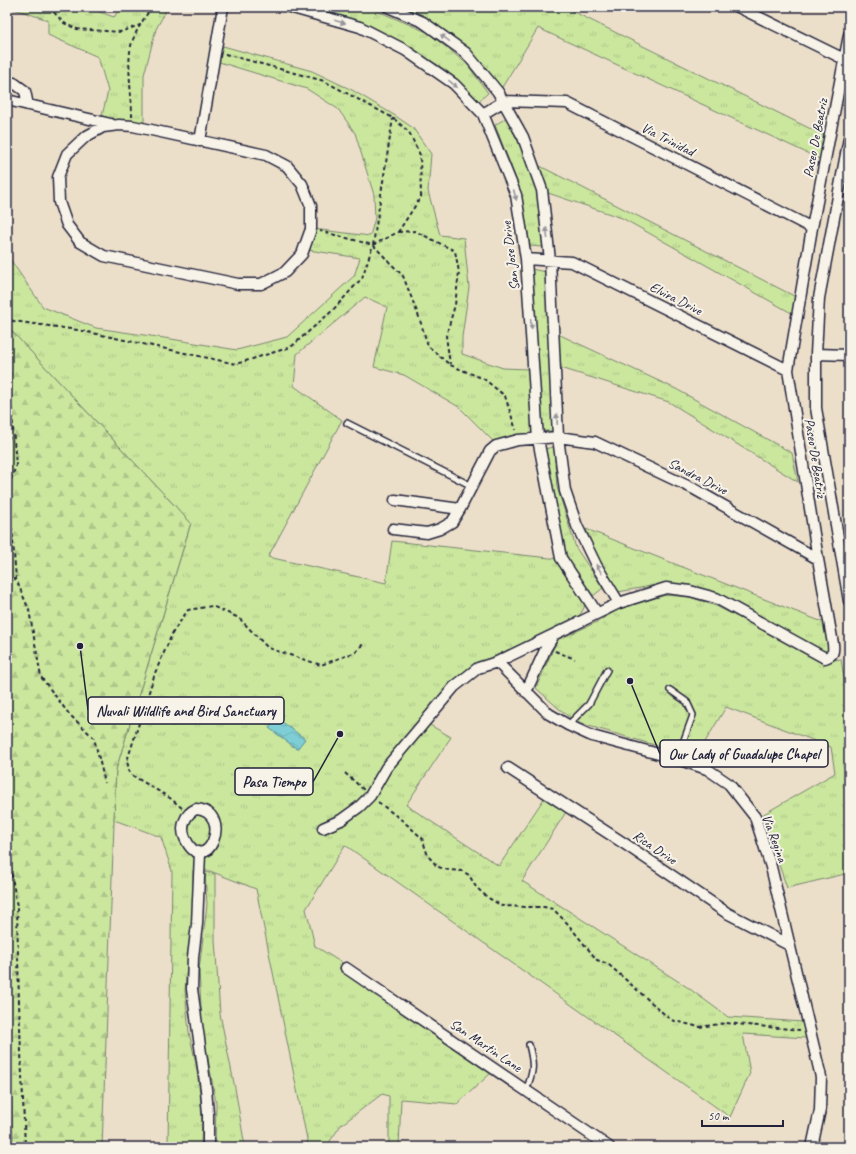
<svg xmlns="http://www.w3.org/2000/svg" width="856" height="1154" viewBox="0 0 856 1154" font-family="Caveat,sans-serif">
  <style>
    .forest { fill: url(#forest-firs); stroke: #76846c }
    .park { fill: url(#park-tufts); stroke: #76846c }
    .water { fill: url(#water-waves); stroke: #598a97 }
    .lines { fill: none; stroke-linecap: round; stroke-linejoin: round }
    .service-casing { stroke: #22223b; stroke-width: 8 }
    .minor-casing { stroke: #22223b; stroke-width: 13 }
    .path { stroke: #22223b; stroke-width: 2; stroke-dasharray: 4 3; stroke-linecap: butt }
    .service { stroke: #f7f3e8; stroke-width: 5 }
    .minor { stroke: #f7f3e8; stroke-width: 10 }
    .oneway { fill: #97959a }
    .labels { text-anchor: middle; stroke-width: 4; stroke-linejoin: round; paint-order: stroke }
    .street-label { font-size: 14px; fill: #22223b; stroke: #f7f3e8 }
    .leader { fill: none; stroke: #22223b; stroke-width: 1.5 }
    .callout-dot { fill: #22223b; stroke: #f7f3e8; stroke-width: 1.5 }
    .callout { fill: #f7f3e8; stroke: #22223b; stroke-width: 1.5 }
    .callout-label { font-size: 15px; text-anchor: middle; font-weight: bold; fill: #22223b }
  </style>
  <defs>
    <pattern id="forest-firs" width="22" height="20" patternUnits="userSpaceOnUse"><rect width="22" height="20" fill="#cbe79e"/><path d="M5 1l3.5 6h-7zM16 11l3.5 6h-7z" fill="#aec689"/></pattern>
    <pattern id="park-tufts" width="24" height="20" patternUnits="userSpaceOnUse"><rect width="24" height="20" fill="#cbe79e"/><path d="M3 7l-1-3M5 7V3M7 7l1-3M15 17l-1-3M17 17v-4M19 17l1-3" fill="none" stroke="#aec689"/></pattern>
    <pattern id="water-waves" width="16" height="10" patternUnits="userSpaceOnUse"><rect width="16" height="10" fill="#7ecfd5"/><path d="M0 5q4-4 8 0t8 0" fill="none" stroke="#6db1b8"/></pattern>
  </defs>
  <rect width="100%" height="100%" fill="#ecdfca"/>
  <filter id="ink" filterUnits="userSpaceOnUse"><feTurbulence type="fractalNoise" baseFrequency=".025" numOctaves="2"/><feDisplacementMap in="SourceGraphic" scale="8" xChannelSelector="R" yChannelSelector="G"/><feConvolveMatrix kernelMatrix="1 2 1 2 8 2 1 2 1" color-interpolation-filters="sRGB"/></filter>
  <g filter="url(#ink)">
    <path class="forest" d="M 7,326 L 191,523 L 116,770 L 102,1147 L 13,1147 L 7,994 Z"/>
    <path class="park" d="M 8,7 L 92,7 L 97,11 L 114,17 L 121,7 L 168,7 L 156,29 L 144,75 L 144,131 L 101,120 L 108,91 L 98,57 L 48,35 L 48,20 Z
      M 300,7 L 368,7 L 427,32 L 467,64 L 488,93 L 479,101 L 447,71 L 405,44 L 359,22 Z
      M 399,7 L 564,7 L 825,136 L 822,160 L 538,28 L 501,89 L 469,49 Z
      M 223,46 L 312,71 L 352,90 L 394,115 L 413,128 L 431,154 L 428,191 L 440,235 L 464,238 L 469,287 L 462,337 L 462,354 L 503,368 L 528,369 L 533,430 L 523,438 L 498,446 L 459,407 L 404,375 L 374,367 L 387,307 L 365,297 L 297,354 L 294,386 L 342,420 L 268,557 L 386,583 L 392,541 L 559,559 L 587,602 L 580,615 L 475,666 L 421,720 L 451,737 L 406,805 L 499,866 L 545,797 L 566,812 L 522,881 L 687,987 L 728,1017 L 803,1022 L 806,1038 L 743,1034 L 750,1073 L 730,1117 L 345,845 L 306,909 L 315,946 L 342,963 L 339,968 L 399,1011 L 491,1073 L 457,1104 L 401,1099 L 399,1147 L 389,1147 L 389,1096 L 382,1094 L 341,1125 L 326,1147 L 280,1147 L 308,1144 L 256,889 L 210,871 L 193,870 L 193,920 L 188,951 L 185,991 L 189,1032 L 196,1064 L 200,1093 L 202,1119 L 201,1147 L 168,1147 L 172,871 L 161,837 L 114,820 L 116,770 L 191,523 L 7,326 L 7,255 L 43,307 L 96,328 L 171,339 L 237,350 L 287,337 L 354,276 L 360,258 L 308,250 L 313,229 L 370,236 L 375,218 L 374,195 L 355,133 L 338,109 L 307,89 L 219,62 Z
      M 506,118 L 518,141 L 536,185 L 543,247 L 530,246 L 521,192 L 495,125 Z
      M 536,164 L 796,297 L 795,315 L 622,218 L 545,192 Z
      M 531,269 L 546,272 L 553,431 L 543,431 Z
      M 558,334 L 676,389 L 792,453 L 798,482 L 669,402 L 561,368 Z
      M 554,447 L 557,487 L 576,548 L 603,588 L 593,596 L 566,555 L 550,487 L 544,449 Z
      M 586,529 L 825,623 L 830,637 L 828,652 L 823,653 L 721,596 L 693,586 L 668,583 L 618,592 L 601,566 Z
      M 665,595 L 690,597 L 716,606 L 786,642 L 825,661 L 841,659 L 849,708 L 849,873 L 787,888 L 762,815 L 835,773 L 831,747 L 726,707 L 696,757 L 589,726 L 572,719 L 557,707 L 536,688 L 557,640 L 597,622 L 619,609 Z
      M 205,872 L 215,874 L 215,940 L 220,1014 L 235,1088 L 245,1147 L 215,1147 L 216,1103 L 202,1026 L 199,970 L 207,905 Z"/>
    <path class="water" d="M 277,718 L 305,739 L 297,749 L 269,728 Z"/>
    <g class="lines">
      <defs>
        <path id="service" d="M 347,423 L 472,486
          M 670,690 L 687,702 L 693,715 L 677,759
          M 568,725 L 589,704 L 607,670
          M 526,1090 C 534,1071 534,1065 529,1045"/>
        <path id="minor" d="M 289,7 L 360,27 L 405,50 L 454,84 L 483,114 L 516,195 L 526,259 L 538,439 L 561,558 L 597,613
          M 388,7 L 423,22 L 466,53 L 498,92 L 523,137 L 542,190 L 550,260 L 558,437 L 565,491 L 577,526 L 596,565 L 619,603
          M 738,7 L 844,59
          M 7,84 L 14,83 L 25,91 L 28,105
          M 7,100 L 111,124
          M 483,114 L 504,101 L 567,103 L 812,228
          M 119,125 L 133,126 L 266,155 L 287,166 L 302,184 L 311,206 L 311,229 L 302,254 L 285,272 L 261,284 L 238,284 L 104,256 L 80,242 L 67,225 L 59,202 L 58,177 L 67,154 L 85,137 L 103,127 Z
          M 849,138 L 819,298 L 816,354 L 816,408 L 849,601
          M 200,141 L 223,7
          M 526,259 L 572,262 L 788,370
          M 816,354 L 849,355
          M 395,500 L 460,509
          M 393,529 L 427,533 L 440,529 L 452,522 L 460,509 L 490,451 L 496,446 L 518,440 L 558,437 L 595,442 L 694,489 L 818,559
          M 497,662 L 549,714 L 568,725 L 592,736 L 677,759 L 707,769 L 729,784 L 755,817 L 771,867 L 821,1077 L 820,1110 L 812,1147
          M 526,692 L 546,648 L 554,635
          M 508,768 L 625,844 L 727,913 L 789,945
          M 196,809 C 236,812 205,882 185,838 C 180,827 185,814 196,809 Z
          M 323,828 L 341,820 L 359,807 L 370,796 L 386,768 L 454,687 L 478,668 L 497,662 L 619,603 L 666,588 L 690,591 L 716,598 L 825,658 C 833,655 834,653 833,644 L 818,559 L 788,370 L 812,228 L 849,35
          M 200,853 L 197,924 L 193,957 L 192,989 L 206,1089 L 208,1114 L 208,1147
          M 346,968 L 609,1147"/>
      </defs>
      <use href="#service" class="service-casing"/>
      <use href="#minor" class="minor-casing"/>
      <path class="path" d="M 49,7 L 64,23 L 77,29 L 120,32 L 140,25
        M 225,54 L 324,81 L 393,118 L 409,132 L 420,155 L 421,197 L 398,232 L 373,245 L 320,231
        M 132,117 C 132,97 126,61 132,42 C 137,29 144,18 152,7
        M 398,232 L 415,231 L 455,251 L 459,272 L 455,305 L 446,336 L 450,364
        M 373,245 L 403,276 L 419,317 L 428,346 L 450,365 L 484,379 L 505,396 L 516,430
        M 7,315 L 13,321 L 78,330 L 236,364 L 291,347 L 332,311 L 362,278 L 373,245 L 393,118
        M 7,366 L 10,372 L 10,390 L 16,466 L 7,489
        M 7,436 L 13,441
        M 7,522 L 12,529 L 16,579 L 29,610 L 41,677 L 69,714 L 94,738 L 105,783
        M 7,578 L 16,579
        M 555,651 L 575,659
        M 345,773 L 364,790
        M 378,802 L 403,821 L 422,838 L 428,856 L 438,867 L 449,870 L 462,871 L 469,875 L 476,887 L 487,897 L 502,906 L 528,907 L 544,907 L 553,909 L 567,923 L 597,960 L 608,964 L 671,1020 L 699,1027 L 726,1023 L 800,1030
        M 182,808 L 170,798 L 130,774 L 127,761 L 155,673 L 173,632 L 188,610 L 212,606 L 239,618 L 268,648 L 321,665 L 356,652 L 364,643
        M 7,846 L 17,907 L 19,1004 L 25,1147"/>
      <use href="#service" class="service"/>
      <use href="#minor" class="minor"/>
    </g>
    <defs><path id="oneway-solid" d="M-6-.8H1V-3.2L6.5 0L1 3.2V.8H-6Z"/></defs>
    <g class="oneway">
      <use href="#oneway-solid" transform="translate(340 22) rotate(16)"/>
      <use href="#oneway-solid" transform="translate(445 38) rotate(-144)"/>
      <use href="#oneway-solid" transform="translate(453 84) rotate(40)"/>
      <use href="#oneway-solid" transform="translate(515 195) rotate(75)"/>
      <use href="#oneway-solid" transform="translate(547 233) rotate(-96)"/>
      <use href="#oneway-solid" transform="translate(531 324) rotate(86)"/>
      <use href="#oneway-solid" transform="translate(557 419) rotate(-93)"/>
      <use href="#oneway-solid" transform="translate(599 569) rotate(-121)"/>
    </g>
  </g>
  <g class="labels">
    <g class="street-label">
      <text transform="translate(815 138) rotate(-79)" y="5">Paseo De Beatriz</text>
      <text transform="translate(668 139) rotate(27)" y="5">Via Trinidad</text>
      <text transform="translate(510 256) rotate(-97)" y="5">San Jose Drive</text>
      <text transform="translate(676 298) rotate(27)" y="5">Elvira Drive</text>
      <text transform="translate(816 458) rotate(81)" y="5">Paseo De Beatriz</text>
      <text transform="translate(698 476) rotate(27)" y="5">Sandra Drive</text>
      <text transform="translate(775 838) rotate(70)" y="5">Via Regina</text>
      <text transform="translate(655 847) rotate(34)" y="5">Rica Drive</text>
      <text transform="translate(486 1045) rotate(34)" y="5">San Martin Lane</text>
    </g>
  </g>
  <path class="leader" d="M80 646L88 710M630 681L660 754M340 734L313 782"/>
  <g class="callout-dot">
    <circle cx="80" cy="646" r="4"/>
    <circle cx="630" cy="681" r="4"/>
    <circle cx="340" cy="734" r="4"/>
  </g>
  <g class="callout">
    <rect x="88" y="697" width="196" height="27" rx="4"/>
    <rect x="660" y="740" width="168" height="27" rx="4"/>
    <rect x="235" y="768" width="78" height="27" rx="4"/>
  </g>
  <g class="callout-label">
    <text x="186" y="716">Nuvali Wildlife and Bird Sanctuary</text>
    <text x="744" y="759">Our Lady of Guadalupe Chapel</text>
    <text x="274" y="787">Pasa Tiempo</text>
  </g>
  <rect width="856" height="1154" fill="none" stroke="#f7f3e8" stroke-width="24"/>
  <rect x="12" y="12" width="832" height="1130" fill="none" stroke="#22223b" stroke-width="1.5" filter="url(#ink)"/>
  <path d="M702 1120v6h81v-6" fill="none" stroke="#22223b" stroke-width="2"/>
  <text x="708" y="1120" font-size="12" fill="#22223b" stroke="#f7f3e8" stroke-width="3" paint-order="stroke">50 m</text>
</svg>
